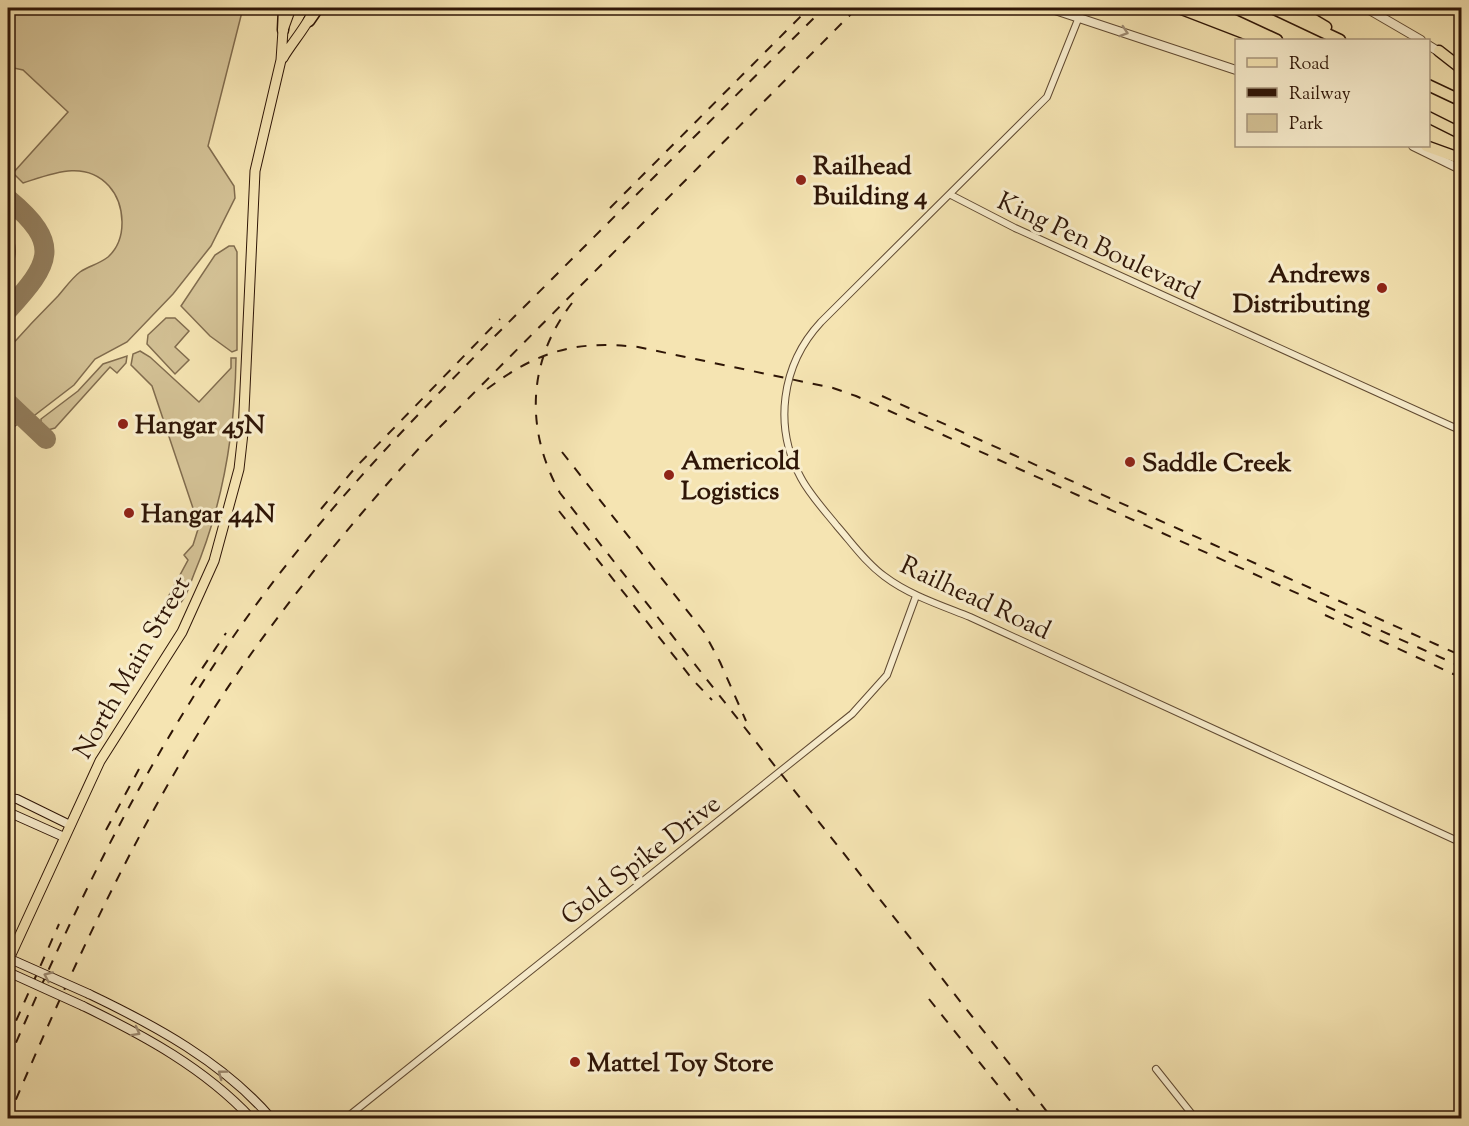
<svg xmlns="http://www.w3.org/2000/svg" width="1469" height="1126" viewBox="0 0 1469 1126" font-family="'Sorts Mill Goudy',serif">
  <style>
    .green { fill: #d3c195; stroke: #816c4e; stroke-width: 1.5 }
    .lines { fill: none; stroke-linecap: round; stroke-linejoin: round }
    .taxiway { stroke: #927d5c; stroke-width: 20 }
    .minor-casing { stroke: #604a32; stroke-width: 8 }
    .tertiary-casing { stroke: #604a32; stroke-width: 10 }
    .secondary-casing { stroke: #2f1607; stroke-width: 10 }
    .primary-casing { stroke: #2f1607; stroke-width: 11 }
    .motorway-casing { stroke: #2f1607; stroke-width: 13 }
    .minor { stroke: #f8edcd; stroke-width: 6 }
    .tertiary { stroke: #f8edcd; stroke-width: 8 }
    .secondary { stroke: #f8edcd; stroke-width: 8 }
    .primary { stroke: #f5e4b2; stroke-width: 9 }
    .motorway { stroke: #f5e4b2; stroke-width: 10 }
    .rail { stroke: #2f1607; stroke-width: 2; stroke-dasharray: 10 10; stroke-linecap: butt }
    .secondary-bridge-casing { stroke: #2f1607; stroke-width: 10; stroke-linecap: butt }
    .secondary-bridge { stroke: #f8edcd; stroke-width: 8 }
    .oneway { stroke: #9e8c74 }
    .poi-dot { fill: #8f2418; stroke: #f8edcd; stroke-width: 2 }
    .labels { text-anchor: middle; stroke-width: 6; stroke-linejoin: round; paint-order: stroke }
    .poi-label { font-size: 26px; font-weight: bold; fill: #2f1607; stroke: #f8edcd; text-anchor: start }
    .street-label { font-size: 26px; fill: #2f1607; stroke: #f8edcd }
  </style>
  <rect width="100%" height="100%" fill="#f5e4b2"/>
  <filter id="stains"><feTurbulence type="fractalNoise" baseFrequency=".00333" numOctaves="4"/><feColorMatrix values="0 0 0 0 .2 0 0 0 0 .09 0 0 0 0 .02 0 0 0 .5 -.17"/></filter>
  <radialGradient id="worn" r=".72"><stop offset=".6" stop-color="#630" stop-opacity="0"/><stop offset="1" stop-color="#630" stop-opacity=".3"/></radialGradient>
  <path class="green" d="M 8,8 L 243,8 L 208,146 L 234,186 L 235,198 L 211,246 L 173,294 L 127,342 L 95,359 L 74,385 L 31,418 L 8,396 L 8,349 C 24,331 41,313 58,296 C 65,288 72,278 80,272 C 89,266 99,264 108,257 C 128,239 125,204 109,186 C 85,159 51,174 23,183 L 13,173 L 68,112 L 23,70 L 14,68 L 8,75 Z
    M 8,230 C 17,242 18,259 8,271 Z
    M 229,246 L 234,246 L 237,252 L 237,350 L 232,352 L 210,336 L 181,306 L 215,255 Z
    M 166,318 L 175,318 L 189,331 L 175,347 L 189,360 L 175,374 L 147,344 L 148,335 Z
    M 140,351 L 150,357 L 199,402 L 231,368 L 231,358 L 236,358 C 235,432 223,505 194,574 C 190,584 186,600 177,606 L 166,601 L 188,560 L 184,555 L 193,545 L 199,526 L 152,386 L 131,365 L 133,354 Z
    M 127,356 L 126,363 L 117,373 L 110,367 L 55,428 L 48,430 L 41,427 L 41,419 L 78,391 L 103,364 Z
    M 8,410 L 20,422 L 8,432 Z"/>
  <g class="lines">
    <path class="taxiway" d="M 8,199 C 62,244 51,263 8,310
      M 8,403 L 46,439"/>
    <defs>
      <path id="minor" d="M 1380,16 L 1385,8
        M 1079,17 L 1047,97 L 821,322 C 781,365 773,427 801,478 C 810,495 825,511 837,526 C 852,543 865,562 884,576 C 909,595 940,605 970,617 L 1462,843
        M 951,195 L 1015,228 L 1462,431
        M 1156,1069 L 1195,1118
        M 346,1118 L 852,714 L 887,675 L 916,596"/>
      <path id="tertiary" d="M 1049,8 L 1236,70
        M 1366,8 L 1421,40
        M 1428,45 L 1441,53
        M 1413,146 L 1462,170"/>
      <path id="secondary" d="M 8,798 L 17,799 L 70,825
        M 8,812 L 64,837
        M 89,994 C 154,1025 223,1062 271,1118
        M 83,1006 C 145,1036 204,1068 251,1118"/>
      <path id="primary" d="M 283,58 C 289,47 308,24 311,15
        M 8,961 L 100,761 L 182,632 L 214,561 L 239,469 L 243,433 L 255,171 L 281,60 L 283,30 L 291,8"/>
      <path id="motorway" d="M 1179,8 L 1262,40
        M 1208,8 L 1277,40
        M 1272,8 L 1340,40
        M 1294,8 L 1326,27
        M 309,21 L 318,8
        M 283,30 L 284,8
        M 1439,51 L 1462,69
        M 1428,85 L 1462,101
        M 1428,117 L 1462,134
        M 1426,146 L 1462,159"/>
    </defs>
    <use href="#minor" class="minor-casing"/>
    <use href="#tertiary" class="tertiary-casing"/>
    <use href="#secondary" class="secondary-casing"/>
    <use href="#primary" class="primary-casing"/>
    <use href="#motorway" class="motorway-casing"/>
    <use href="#minor" class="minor"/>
    <use href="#tertiary" class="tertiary"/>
    <use href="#secondary" class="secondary"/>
    <use href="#primary" class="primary"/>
    <use href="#motorway" class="motorway"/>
    <path class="rail" d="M 610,208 L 809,8
      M 572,303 C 527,361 525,430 560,493 L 1052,1118
      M 487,389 C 538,351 575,340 638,347 L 833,388 L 856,396 L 1462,667
      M 882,396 L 1462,656
      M 562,452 L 704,632 L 720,662 L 746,721
      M 321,509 L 355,468 L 500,319
      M 559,511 L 693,680 L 712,700
      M 1325,615 L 1462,678
      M 191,685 L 226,633
      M 106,830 L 139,769
      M 929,999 L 1024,1118
      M 8,1039 L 59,924
      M 8,1061 C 80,895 155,740 264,594 C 341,491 432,399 523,308 C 623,208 724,107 824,8
      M 8,1118 C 66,982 126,849 204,724 C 267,624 343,532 422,445 L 857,8"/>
    <defs>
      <path id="secondary-bridge" d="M 8,958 L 89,994
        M 8,972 L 83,1006"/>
    </defs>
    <use href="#secondary-bridge" class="secondary-bridge-casing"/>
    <use href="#secondary-bridge" class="secondary-bridge"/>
  </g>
  <defs><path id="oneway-chevron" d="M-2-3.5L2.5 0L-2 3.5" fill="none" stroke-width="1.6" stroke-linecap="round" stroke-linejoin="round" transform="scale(1.5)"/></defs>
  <g class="oneway">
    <use href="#oneway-chevron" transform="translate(1124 32) rotate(18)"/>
    <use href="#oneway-chevron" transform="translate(48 976) rotate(-156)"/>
    <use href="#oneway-chevron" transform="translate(136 1032) rotate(29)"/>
    <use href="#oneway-chevron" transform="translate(222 1074) rotate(-143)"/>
  </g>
  <g class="poi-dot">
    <circle cx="801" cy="180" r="6"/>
    <circle cx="1382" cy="288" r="6"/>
    <circle cx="123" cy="424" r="6"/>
    <circle cx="1130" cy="462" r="6"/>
    <circle cx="669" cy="475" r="6"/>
    <circle cx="129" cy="513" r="6"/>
    <circle cx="575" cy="1062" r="6"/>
  </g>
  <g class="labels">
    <g class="poi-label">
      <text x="813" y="174">Railhead<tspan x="813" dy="30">Building 4</tspan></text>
      <text x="1370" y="282" text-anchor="end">Andrews<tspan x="1370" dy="30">Distributing</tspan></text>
      <text x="135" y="433">Hangar 45N</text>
      <text x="681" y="469">Americold<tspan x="681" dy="30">Logistics</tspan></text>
      <text x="1142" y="471">Saddle Creek</text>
      <text x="141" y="522">Hangar 44N</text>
      <text x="587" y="1071">Mattel Toy Store</text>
    </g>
    <g class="street-label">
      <text transform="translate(1099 245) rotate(25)" y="9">King Pen Boulevard</text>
      <text transform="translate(976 597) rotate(25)" y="9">Railhead Road</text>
      <text transform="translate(131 667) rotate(-60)" y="9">North Main Street</text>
      <text transform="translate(640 859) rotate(-38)" y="9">Gold Spike Drive</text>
    </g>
  </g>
  <rect width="1469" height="1126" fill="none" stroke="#f5e4b2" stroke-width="30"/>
  <rect x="9" y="9" width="1451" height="1108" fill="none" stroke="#2f1607" stroke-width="3"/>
  <rect x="15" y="15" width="1439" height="1096" fill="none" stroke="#2f1607" stroke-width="1.5"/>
  <rect x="1235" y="39" width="195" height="108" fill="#f8edcd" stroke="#a8977e" stroke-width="1.5"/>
  <rect x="1247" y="58" width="30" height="9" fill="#f5e4b2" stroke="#a8977e" stroke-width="1.5"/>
  <text x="1289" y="69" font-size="18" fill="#2f1607">Road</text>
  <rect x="1247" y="88" width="30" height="9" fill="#2f1607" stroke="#a8977e" stroke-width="1.5"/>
  <text x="1289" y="99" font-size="18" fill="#2f1607">Railway</text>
  <rect x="1247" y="114" width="30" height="18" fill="#d3c195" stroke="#a8977e" stroke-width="1.5"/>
  <text x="1289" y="129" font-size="18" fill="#2f1607">Park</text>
  <rect width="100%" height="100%" filter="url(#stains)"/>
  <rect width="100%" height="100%" fill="url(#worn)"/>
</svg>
